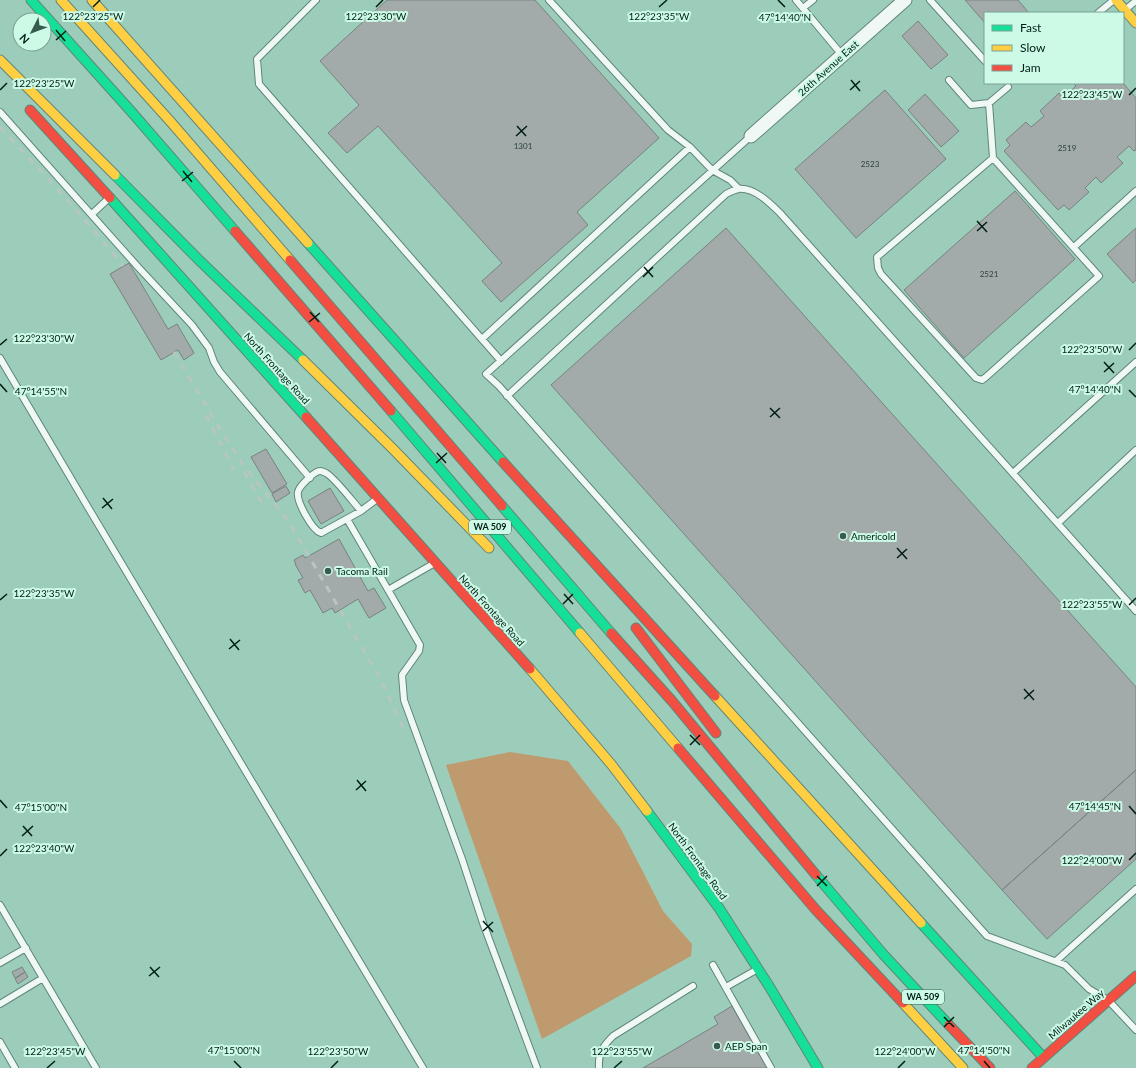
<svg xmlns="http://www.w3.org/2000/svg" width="1136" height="1068" viewBox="0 0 1136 1068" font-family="Lato,sans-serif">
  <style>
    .forest { fill: #bf9a6e }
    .building { fill: #a3abaa; stroke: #798381 }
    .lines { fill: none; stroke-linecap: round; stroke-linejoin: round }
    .lane-casing { stroke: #608679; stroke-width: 8 }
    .street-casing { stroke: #608679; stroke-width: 15 }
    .fast-casing { stroke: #608679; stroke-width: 11 }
    .slow-casing { stroke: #608679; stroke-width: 11 }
    .jam-casing { stroke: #608679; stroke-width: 11 }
    .lane { stroke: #f0f8f5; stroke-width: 6 }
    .street { stroke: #f0f8f5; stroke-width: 13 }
    .fast { stroke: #16e098; stroke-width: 9 }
    .slow { stroke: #ffcf43; stroke-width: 9 }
    .jam { stroke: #f24e42; stroke-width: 9 }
    .rail { stroke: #b7c6c1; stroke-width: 3; stroke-dasharray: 7 7; stroke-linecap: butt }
    .ticks { fill: none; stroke: #011e14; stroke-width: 1.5 }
    .poi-dot { fill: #375b4e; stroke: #cdfae7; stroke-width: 1.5 }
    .labels { text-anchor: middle; stroke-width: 4; stroke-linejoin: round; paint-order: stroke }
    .number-label { font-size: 8px; fill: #2a413a }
    .shield { fill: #cdfae7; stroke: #3e6053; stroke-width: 1 }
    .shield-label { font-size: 9px; font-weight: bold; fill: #011e14 }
    .street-label { font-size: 10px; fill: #011e14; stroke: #cdfae7 }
    .poi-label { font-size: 10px; fill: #011e14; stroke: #cdfae7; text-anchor: start }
    .ticks-label { font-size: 10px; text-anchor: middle; fill: #011e14; stroke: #cdfae7; stroke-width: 4; stroke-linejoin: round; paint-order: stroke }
  </style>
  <rect width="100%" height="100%" fill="#9bcdba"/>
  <path class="forest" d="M 510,752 L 568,761 L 621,829 L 663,911 L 692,944 L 691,956 L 542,1039 L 446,765 Z"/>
  <path class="building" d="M 387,0 L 535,0 L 659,138 L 577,212 L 588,225 L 501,302 L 482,281 L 502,263 L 378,126 L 347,153 L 328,133 L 359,105 L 320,61 Z
    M 965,0 L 1018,0 L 1029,13 L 985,13 L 985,23 Z
    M 918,21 L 948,55 L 931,69 L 902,36 Z
    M 1073,83 L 1123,83 L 1136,98 L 1136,150 L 1134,151 L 1129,146 L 1117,157 L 1123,163 L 1101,183 L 1096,177 L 1085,188 L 1089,192 L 1069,210 L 1064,205 L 1058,210 L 1004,151 L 1010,145 L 1006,140 L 1026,122 L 1031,127 L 1044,116 L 1040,111 L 1059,93 L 1063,98 L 1076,86 Z
    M 885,90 L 946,159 L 856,238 L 795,169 Z
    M 925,94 L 959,131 L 941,147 L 908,110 Z
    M 1015,191 L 1075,259 L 964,358 L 904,290 Z
    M 726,228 L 1136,687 L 1136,770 L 1002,890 L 551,385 Z
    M 1136,228 L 1136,280 L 1133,283 L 1107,254 Z
    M 129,263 L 168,329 L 177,324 L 194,353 L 184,360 L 178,350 L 161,360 L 110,274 Z
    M 266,449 L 287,484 L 272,493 L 251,457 Z
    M 286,486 L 290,493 L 276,502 L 272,494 Z
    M 330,488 L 344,511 L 321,524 L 308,501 Z
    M 339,539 L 368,591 L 374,588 L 386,608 L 369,618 L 358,599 L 335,613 L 332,608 L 323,613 L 310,590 L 305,593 L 298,580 L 303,578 L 295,564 L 296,564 L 294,560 L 303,555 L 305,558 Z
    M 1136,770 L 1136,859 L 1047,939 L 1002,890 Z
    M 22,967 L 25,972 L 15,978 L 12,972 Z
    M 25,972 L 28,977 L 18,984 L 15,979 Z
    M 732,1006 L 767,1068 L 643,1068 L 718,1024 L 714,1017 Z"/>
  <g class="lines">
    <defs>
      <path id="lane" d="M 316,0 L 257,59 L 259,84 L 501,361
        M 549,0 L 668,130 L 690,147 L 712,170 L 730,180 L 739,189
        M 796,0 L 842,55
        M 930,0 L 985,61
        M 803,8 L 813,0
        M 1126,9 L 1136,1
        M 1098,13 L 1114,0
        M 949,80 L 971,105 L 989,103
        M 0,112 L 138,267 L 192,325 L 209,348 L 214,362 L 220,372 L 310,478
        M 751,136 L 486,374 L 499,386 L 987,936 L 1065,965 L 1089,989 L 1108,1000 L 1136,1030
        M 993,158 L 1099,276 L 986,377 L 982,380 L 976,378 L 881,274 L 878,268 L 877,257 Z
        M 993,158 L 989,103 L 1008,87
        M 92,214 L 107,200
        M 1074,247 L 1136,191
        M 482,339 L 690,147
        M 0,358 L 89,509 L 423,1068
        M 507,396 L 726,194 C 730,192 734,190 738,189 C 754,187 770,203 780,213 L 1136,611
        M 1013,473 L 1136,362
        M 361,511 C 353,502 335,478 326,473 C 324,472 322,471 320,471 C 315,471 299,486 298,492 C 296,501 312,530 321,533 L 361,511 L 377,499
        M 347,519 L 420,645 L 419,651 L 402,675 L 404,700 L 462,859 L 483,923 L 537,1068
        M 1058,523 L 1136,450
        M 388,590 L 433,564
        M 0,905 L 96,1068
        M 1056,961 L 1136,889
        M 0,963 L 26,948
        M 713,965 L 771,1068
        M 726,987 L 756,970
        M 0,1004 L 43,978
        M 0,1042 L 15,1068
        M 599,1068 C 598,1053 603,1046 613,1036 L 693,986"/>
      <path id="street" d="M 751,136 L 905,0"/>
      <path id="fast" d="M 31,0 L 129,109 L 235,231
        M 115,175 L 199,260 L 303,360
        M 110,198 L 306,417
        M 308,243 L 503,462
        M 391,411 L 580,633
        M 502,506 L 611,633
        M 647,811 L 719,908 L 769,986 L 818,1068
        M 816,875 L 883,954 L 949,1025
        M 921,923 L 1043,1057"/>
      <path id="slow" d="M 61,0 L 170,121 L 290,260
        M 92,0 L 308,243
        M 1116,0 L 1136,23
        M 0,60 L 115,175
        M 303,360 L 393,449 L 489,548
        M 580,633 L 678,748
        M 530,669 L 611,764 L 647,811
        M 715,696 L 921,923
        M 903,1003 L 963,1068"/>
      <path id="jam" d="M 30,110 L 110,198
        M 235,231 L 391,411
        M 290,260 L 502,506
        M 306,417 L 530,669
        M 503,462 L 715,696
        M 636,628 L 716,733
        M 611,633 L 672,701 L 816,875
        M 678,748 L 816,910 L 903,1003
        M 949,1025 L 990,1068
        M 1032,1068 L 1136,976"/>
    </defs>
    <use href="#lane" class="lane-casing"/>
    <use href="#street" class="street-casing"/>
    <use href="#fast" class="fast-casing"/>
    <use href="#slow" class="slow-casing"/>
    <use href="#jam" class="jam-casing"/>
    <use href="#lane" class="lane"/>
    <use href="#street" class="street"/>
    <use href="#fast" class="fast"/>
    <use href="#slow" class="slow"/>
    <use href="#jam" class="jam"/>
    <path class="rail" d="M 0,127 L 64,196 L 113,253 L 123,266
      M 174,352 L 220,429 L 242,463 L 289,522 L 382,682 L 404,730
      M 206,415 L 234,470
      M 244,472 L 264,506"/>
  </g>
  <path class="ticks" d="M 778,0 L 785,7M 93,7 L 100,0M 376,7 L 383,0M 659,7 L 667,0M 56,30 L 65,41M 56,40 L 66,31M 851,80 L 860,91M 0,90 L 7,83M 850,90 L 860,81M 1129,95 L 1136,88M 517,126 L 526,136M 516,136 L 527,126M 183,171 L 192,182M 182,181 L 193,172M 977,221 L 987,232M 977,231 L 987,222M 644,267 L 653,277M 643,277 L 653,267M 310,312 L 319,322M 309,322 L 320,313M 0,345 L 7,339M 1129,350 L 1136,343M 1104,362 L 1114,373M 1104,372 L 1114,363M 0,384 L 7,392M 1129,390 L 1136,397M 770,408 L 780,418M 770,417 L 780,408M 437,453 L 446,463M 436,463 L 447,453M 103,498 L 112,509M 102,508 L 113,499M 897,548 L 907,559M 897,558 L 907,549M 564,594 L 573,604M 0,600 L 7,594M 563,604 L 573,594M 1129,605 L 1136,598M 230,639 L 239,650M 229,649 L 240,640M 1024,689 L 1034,700M 1024,699 L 1034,690M 690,735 L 700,745M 690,745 L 700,735M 357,780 L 366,791M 356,790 L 366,781M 0,800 L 7,808M 1129,806 L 1136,814M 23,826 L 32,836M 22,836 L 33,826M 0,856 L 7,849M 1129,860 L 1136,853M 817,876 L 827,886M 817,886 L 827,876M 483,921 L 493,932M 483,931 L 493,922M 150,967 L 159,977M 149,976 L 160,967M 944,1017 L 954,1027M 944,1027 L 954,1017M 234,1061 L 241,1068M 984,1061 L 990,1068M 47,1068 L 55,1061M 331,1068 L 338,1061M 614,1068 L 622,1061M 898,1068 L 905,1061"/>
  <g class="poi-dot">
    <circle cx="843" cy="536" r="4"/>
    <circle cx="328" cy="571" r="4"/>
    <circle cx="717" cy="1046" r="4"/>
  </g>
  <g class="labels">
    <g class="number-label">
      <text x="523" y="149">1301</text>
      <text x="1067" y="151">2519</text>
      <text x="870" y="167">2523</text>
      <text x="989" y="277">2521</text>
    </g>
    <g class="shield">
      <rect x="469" y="520" width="42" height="14" rx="3"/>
      <rect x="902" y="990" width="42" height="14" rx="3"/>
    </g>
    <g class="shield-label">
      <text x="490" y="530">WA 509</text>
      <text x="923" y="1000">WA 509</text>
    </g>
    <g class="street-label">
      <text transform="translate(828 68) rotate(-42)" y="4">26th Avenue East</text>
      <text transform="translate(277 368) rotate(48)" y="4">North Frontage Road</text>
      <text transform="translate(492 610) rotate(48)" y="4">North Frontage Road</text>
      <text transform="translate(698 861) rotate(54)" y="4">North Frontage Road</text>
      <text transform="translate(1076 1014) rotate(-41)" y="4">Milwaukee Way</text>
    </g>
    <g class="poi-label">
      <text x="851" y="540">Americold</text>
      <text x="336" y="575">Tacoma Rail</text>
      <text x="725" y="1050">AEP Span</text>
    </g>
  </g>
  <g class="ticks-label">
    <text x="93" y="20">122°23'25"W</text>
    <text x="376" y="20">122°23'30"W</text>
    <text x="659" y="20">122°23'35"W</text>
    <text x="785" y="21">47°14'40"N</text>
    <text x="44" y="87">122°23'25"W</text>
    <text x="1092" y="98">122°23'45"W</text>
    <text x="44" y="342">122°23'30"W</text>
    <text x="1092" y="353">122°23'50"W</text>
    <text x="1095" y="393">47°14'40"N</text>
    <text x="41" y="395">47°14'55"N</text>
    <text x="44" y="597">122°23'35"W</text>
    <text x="1092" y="608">122°23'55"W</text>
    <text x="1095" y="810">47°14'45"N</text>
    <text x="41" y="811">47°15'00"N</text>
    <text x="44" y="852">122°23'40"W</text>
    <text x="1092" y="864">122°24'00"W</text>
    <text x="234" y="1054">47°15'00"N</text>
    <text x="984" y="1054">47°14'50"N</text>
    <text x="55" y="1055">122°23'45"W</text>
    <text x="338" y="1055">122°23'50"W</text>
    <text x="622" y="1055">122°23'55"W</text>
    <text x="905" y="1055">122°24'00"W</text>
  </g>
  <rect x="984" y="12" width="140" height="72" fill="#cdfae7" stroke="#7ba293"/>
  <rect x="992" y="25" width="20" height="6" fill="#16e098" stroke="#7ba293"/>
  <text x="1020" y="32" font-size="12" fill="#011e14">Fast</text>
  <rect x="992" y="45" width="20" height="6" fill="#ffcf43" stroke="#7ba293"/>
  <text x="1020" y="52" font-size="12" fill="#011e14">Slow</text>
  <rect x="992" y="65" width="20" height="6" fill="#f24e42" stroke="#7ba293"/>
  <text x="1020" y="72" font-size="12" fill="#011e14">Jam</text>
  <g transform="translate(32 32) rotate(228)"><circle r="19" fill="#cdfae7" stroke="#7ba293"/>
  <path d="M0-3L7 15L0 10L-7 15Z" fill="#375b4e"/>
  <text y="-6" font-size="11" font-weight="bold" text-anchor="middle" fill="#011e14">N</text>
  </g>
</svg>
